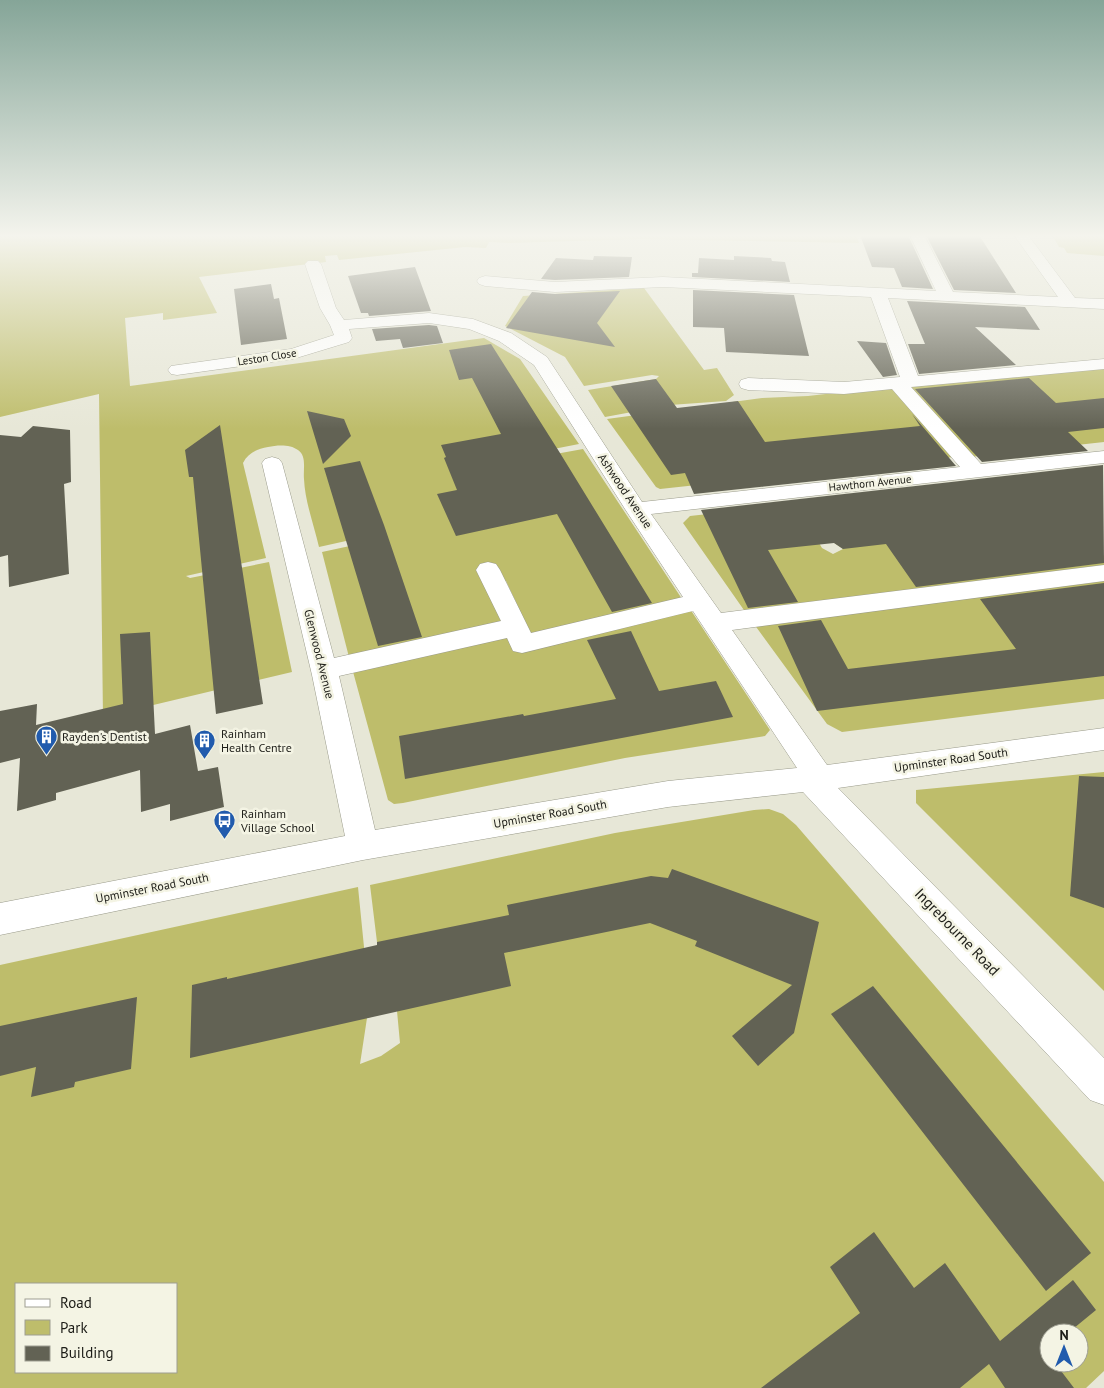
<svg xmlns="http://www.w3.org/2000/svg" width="1104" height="1388" viewBox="0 0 1104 1388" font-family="'PT Sans',sans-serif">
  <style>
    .green { fill: #bebd6b; fill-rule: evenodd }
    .building { fill: #626254 }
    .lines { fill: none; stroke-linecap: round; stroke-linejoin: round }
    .minor-casing { stroke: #9a9b8b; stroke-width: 1 }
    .minor { fill: #fff; fill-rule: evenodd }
    .labels { text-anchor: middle; stroke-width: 5; stroke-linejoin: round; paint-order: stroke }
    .far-street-label { font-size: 11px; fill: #1c1c17; stroke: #f4f4e4 }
    .street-label { font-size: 12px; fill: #1c1c17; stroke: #f4f4e4 }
    .poi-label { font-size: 12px; fill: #1c1c17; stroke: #f4f4e4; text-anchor: start }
    .near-street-label { font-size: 15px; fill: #1c1c17; stroke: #f4f4e4 }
  </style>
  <rect width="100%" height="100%" fill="#e7e7d7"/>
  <path class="green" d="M 0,235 L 856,235 L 859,243 L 641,239 L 510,243 L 489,242 L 486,248 L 465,247 L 339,260 L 337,255 L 325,256 L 326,262 L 199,277 L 217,313 L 163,320 L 163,313 L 125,318 L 130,386 L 484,338 L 520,359 L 579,444 L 523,455 L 517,461 L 583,449 L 682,599 L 525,637 L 523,617 L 506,581 L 498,583 L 508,621 L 350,661 L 322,552 L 387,538 L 346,541 L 319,547 C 314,525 305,502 304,479 C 303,469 307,456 298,450 C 290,444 277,445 268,447 C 257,449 248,453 243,463 L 266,558 L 186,576 L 190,578 L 269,562 L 292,672 L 103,717 L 99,394 L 0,417 Z
    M 1052,235 L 1104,235 L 1104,256 L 1067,253 L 1064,248 L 1059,247 Z
    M 644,288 L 704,370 L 717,368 L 734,395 L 726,401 L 670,405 L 605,417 L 588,390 L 656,379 L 659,376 L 652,375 L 584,386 L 565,357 L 505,326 L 523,296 Z
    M 1104,367 L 1104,442 L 970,457 L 907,385 Z
    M 887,387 L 898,392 L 954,457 L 660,489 L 656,487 L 607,419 L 762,398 L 808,396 Z
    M 1027,477 L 1104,556 L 1104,566 L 746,613 L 683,523 L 690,516 L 699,515 L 796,504 L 822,548 L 833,554 L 843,549 L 833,542 Z
    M 1104,579 L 1104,699 L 842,732 L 827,724 L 754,624 Z
    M 690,609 L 770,730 L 765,736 L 625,758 L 403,803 L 394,804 L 388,800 L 352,668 L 515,633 L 519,648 Z
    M 1104,772 L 1104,991 L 916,803 L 916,790 Z
    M 769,809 L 783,814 L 796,825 L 1104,1182 L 1104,1371 L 1086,1388 L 0,1388 L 0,965 L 358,887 L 371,1017 L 367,1018 L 360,1064 L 381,1056 L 400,1043 L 397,1011 L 377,942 L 370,885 L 615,833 L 754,810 ZM 16,1284 L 176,1284 L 176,1372 L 16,1372 ZM 1049,1333 L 1079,1333 L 1079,1363 L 1049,1363 Z"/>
  <path class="building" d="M 860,235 L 908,235 L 933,289 L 902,287 L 894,268 L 872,267 Z
    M 926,235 L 979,235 L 1016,293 L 954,290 Z
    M 594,256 L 632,257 L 629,277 L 555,280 L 541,279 L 556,258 L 593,260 Z
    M 734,256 L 771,258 L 772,261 L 785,262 L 790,282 L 692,277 L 692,273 L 698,273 L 699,258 L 734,260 Z
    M 415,267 L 431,311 L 369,316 L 368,313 L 361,313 L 348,276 Z
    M 271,284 L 274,299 L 279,298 L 287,339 L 241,345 L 234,289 Z
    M 693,290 L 794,295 L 809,356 L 726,352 L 724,328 L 693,327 Z
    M 620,291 L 597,323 L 615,347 L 506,328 L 532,292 L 555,294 Z
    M 907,301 L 1025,307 L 1040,330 L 975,327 L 1016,365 L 919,374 L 908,344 L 925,344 Z
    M 429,325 L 437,326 L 443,343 L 403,348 L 400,339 L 376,341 L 372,329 Z
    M 857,341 L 886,343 L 897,375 L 883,377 Z
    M 491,344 L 560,453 L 652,603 L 612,612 L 557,514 L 456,536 L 437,494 L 457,490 L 444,458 L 446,457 L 441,445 L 501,434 L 472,378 L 459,380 L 449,350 Z
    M 1029,378 L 1056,403 L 1104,398 L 1104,428 L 1068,432 L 1088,451 L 982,462 L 915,389 Z
    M 656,379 L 677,408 L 738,401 L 765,442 L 920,426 L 912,414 L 956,466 L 694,494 L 685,473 L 671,475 L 611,386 Z
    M 307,411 L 344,419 L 351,436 L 323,464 Z
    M 220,425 L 263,704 L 216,714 L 193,477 L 189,477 L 185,450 Z
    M 33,426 L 70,430 L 71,482 L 64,484 L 69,574 L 9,587 L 8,555 L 0,557 L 0,435 L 21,437 Z
    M 360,461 L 384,525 L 422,637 L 378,646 L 324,468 Z
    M 1103,465 L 1104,563 L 916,587 L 886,544 L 843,549 L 834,543 L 768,550 L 798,602 L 748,608 L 701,510 Z
    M 1104,583 L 1104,676 L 817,711 L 778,626 L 821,620 L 848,669 L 1016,649 L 980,599 Z
    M 631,631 L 659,691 L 716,681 L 733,717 L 405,779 L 399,736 L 523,714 L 524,716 L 616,699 L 587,640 Z
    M 150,632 L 155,734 L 190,725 L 198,771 L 218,767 L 224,807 L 170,821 L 170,804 L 141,812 L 140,770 L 56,793 L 56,800 L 17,811 L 20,758 L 0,763 L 0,711 L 37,704 L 36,725 L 123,704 L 120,634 Z
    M 1079,776 L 1104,777 L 1104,908 L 1070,896 Z
    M 672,869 L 819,922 L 794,1033 L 758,1066 L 732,1036 L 792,985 L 695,946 L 697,941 L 650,923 L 504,953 L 511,986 L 190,1058 L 192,985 L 227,977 L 227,979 L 377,945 L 377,942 L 509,915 L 507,905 L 651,876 L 668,878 Z
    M 873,986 L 1091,1253 L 1046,1291 L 831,1014 Z
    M 137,997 L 131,1069 L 75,1082 L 74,1087 L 31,1097 L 36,1067 L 0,1076 L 0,1026 Z
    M 874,1232 L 914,1288 L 945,1263 L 1000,1341 L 1073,1280 L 1096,1310 L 1068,1333 L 1049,1333 L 1049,1349 L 1046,1351 L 1049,1355 L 1049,1363 L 1055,1363 L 1074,1388 L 1005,1388 L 989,1364 L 960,1388 L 761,1388 L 860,1313 L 830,1267 Z"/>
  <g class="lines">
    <defs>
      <path id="minor" d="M 910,235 L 924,235 L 953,292 L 1058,297 L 1014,235 L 1028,235 L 1075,298 L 1104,299 L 1104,309 L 888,298 L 918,376 L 1104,359 L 1104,369 L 911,387 L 981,464 L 1104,451 L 1104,463 L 651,514 L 721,613 L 1104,565 L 1104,581 L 732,630 L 827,765 L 1104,728 L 1104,750 L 838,788 L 1104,1058 L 1104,1105 L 1090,1100 L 803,792 L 668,807 L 363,860 L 0,935 L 0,903 L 345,836 L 312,675 L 262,463 L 265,459 L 272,457 L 279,459 L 282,463 L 334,658 L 501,621 L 476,570 L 480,564 L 488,562 L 496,564 L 500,570 L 531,633 L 683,597 L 625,509 L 534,365 L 499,341 L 469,329 L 429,323 L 349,329 L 352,338 L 349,342 L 293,359 L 177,375 L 171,374 L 168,370 L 171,366 L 291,349 L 334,335 L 330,325 L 320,308 L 305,264 L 308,261 L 318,261 L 321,264 L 336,308 L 344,320 L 429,313 L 473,319 L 511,333 L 547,357 L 642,502 L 960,467 L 892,389 L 844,394 L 748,390 L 741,388 L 739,384 L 741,380 L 748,378 L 844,382 L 900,377 L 871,297 L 663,287 L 555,292 L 485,286 L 479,284 L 477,281 L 479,278 L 485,276 L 555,282 L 663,277 L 936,291 ZM 693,611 L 797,768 L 668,781 L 375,830 L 339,676 L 507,638 L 513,651 L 522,653 Z"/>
    </defs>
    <use href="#minor" class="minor-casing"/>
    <use href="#minor" class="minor"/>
  </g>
  <linearGradient id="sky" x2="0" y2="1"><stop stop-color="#85a598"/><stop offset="0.55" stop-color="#f4f4ed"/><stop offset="1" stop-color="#f4f4ed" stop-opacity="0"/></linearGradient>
  <rect width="1104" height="429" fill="url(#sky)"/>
  <defs>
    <symbol id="building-pin" viewBox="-11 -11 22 30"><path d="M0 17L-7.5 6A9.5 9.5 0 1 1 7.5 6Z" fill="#215bad" stroke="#f4f4e4"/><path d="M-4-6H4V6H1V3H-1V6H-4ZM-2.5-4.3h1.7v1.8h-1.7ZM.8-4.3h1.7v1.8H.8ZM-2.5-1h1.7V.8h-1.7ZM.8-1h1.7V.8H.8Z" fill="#fff"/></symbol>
    <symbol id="bus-pin" viewBox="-11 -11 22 30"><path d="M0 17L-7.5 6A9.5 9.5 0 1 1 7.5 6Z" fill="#215bad" stroke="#f4f4e4"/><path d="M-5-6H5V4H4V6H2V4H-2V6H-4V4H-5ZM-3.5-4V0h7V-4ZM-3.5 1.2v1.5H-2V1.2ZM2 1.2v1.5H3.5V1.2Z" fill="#fff"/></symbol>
  </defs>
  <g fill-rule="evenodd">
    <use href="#building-pin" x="34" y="724" width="25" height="34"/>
    <use href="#building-pin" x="192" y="728" width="25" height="34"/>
    <use href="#bus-pin" x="212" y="808" width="25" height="34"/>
  </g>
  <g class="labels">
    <g class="far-street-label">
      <text transform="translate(267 357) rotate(-9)" y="4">Leston Close</text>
      <text transform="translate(870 483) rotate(-6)" y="4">Hawthorn Avenue</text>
    </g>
    <g class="street-label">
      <text transform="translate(625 491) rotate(56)" y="4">Ashwood Avenue</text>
      <text transform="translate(319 654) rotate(76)" y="4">Glenwood Avenue</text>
      <text transform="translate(951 760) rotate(-8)" y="4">Upminster Road South</text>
      <text transform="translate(550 814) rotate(-10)" y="4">Upminster Road South</text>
      <text transform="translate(152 888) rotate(-11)" y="4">Upminster Road South</text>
    </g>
    <g class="poi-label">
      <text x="221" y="738">Rainham<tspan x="221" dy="14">Health Centre</tspan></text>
      <text x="62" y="741">Rayden's Dentist</text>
      <text x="241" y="818">Rainham<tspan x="241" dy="14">Village School</tspan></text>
    </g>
    <g class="near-street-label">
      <text transform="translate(957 932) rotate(46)" y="5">Ingrebourne Road</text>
    </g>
  </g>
  <rect x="15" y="1283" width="162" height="90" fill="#f4f4e4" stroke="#9e9e92"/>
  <rect x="25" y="1299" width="25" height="8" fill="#ffffff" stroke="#9e9e92"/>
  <text x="60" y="1308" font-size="15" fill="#1c1c17">Road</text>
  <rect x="25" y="1320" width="25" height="15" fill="#bebd6b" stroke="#9e9e92"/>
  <text x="60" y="1333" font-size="15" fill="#1c1c17">Park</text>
  <rect x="25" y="1346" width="25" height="15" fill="#626254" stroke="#9e9e92"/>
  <text x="60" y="1358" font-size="15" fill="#1c1c17">Building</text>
  <g transform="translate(1064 1348)"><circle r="24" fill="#f4f4e4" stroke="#9e9e92"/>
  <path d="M0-4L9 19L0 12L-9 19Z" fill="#215bad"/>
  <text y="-8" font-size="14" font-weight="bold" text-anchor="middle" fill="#1c1c17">N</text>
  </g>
</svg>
